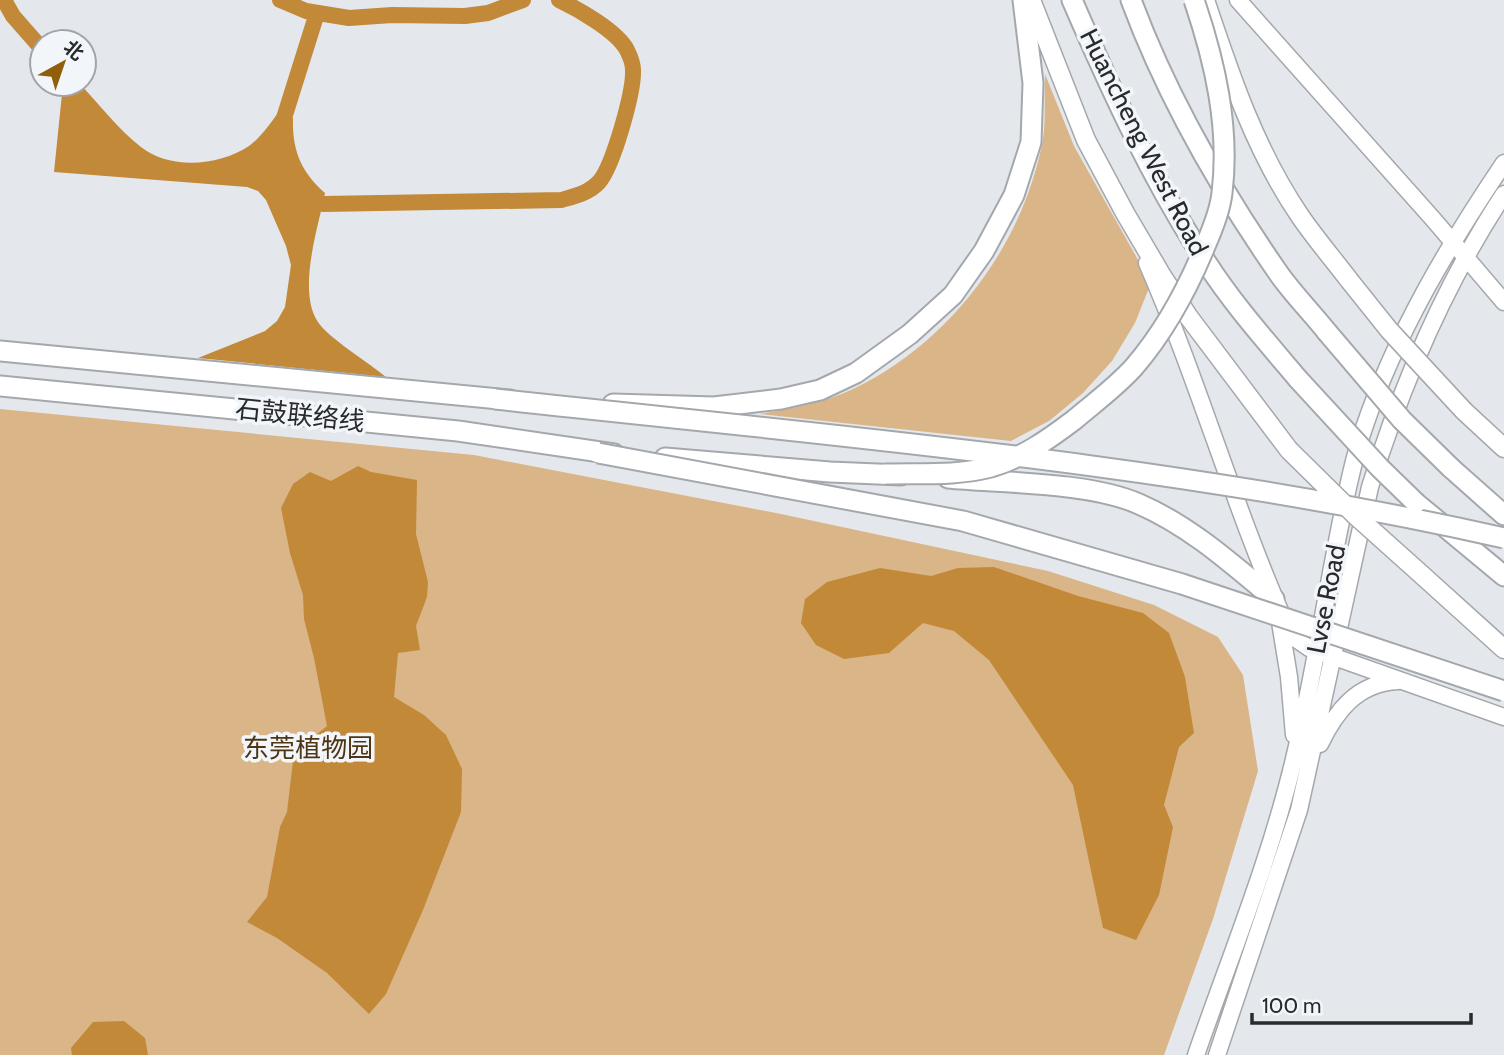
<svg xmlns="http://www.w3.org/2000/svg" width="1504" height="1055" viewBox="0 0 1504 1055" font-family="Cabin,'Noto Sans SC',sans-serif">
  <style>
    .green { fill: #dab587 }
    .water { fill: #c28938 }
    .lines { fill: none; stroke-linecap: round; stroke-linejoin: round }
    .canal { stroke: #c28938; stroke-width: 16 }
    .secondary-casing { stroke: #a4a8ac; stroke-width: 19 }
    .primary-casing { stroke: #a4a8ac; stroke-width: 21 }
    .trunk-casing { stroke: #a4a8ac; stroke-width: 23 }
    .secondary { stroke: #fff; stroke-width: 16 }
    .primary { stroke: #fff; stroke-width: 18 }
    .trunk { stroke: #fff; stroke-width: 19 }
    .primary-bridge-casing { stroke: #a4a8ac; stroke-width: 21; stroke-linecap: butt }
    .trunk-bridge-casing { stroke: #a4a8ac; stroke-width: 23; stroke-linecap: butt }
    .primary-bridge { stroke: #fff; stroke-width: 18 }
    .trunk-bridge { stroke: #fff; stroke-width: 19 }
    .labels { text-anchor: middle; stroke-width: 7; stroke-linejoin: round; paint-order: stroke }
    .street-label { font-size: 26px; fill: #292a2c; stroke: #f2f6fa }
    .park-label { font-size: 26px; fill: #4e3614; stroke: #f2f6fa }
  </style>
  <rect width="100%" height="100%" fill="#e4e8ed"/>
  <path class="green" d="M 1045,74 L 1074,146 L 1151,283 L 1135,323 L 1112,361 L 1083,393 L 1049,421 L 1011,441 L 760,414 C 792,408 824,403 853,389 C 950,343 1024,244 1043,139 C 1046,118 1044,95 1045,74 Z
    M 0,409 L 474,455 L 781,514 L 1048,571 L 1154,605 L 1218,637 L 1243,675 L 1258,771 L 1213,919 L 1164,1055 L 0,1055 Z"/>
  <path class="water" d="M 63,84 L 80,84 C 99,104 118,129 141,147 C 170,170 219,166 249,146 C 261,137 269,125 278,113 L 293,118 C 292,150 301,172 325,193 C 318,229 295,296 321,326 C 336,343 368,362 386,377 L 198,358 L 265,331 L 277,321 L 285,307 L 291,265 L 286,246 L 266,200 L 258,191 L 247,187 L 54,172 Z
    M 358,466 L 371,472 L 417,480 L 416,534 L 428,582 L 427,597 L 416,626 L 420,650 L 398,653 L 394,697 L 424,715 L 446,735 L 462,769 L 461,812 L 423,910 L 386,994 L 369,1014 L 327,973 L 277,938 L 247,922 L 267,897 L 280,827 L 287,812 L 293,761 L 307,742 L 327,726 L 314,658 L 304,619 L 303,595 L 290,553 L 281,508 L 293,484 L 310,472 L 331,481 Z
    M 994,567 L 1078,596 L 1143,613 L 1169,633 L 1185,677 L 1194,733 L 1179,747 L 1164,805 L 1173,827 L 1159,895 L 1136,940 L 1103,928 L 1073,785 L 989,660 L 954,631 L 923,623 L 889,653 L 844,659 L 816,645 L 801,623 L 805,599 L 827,582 L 880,568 L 931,576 L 958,568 Z
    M 124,1021 L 145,1038 L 148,1055 L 72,1055 L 71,1048 L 93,1022 Z"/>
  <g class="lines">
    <path class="canal" d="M 4,0 L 13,16 L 42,49
      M 280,0 L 306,11 L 349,18 L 392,15 L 465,16 L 488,13 L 523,0
      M 279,134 L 317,13
      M 304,197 L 323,204 L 561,200 C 575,196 589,193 599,182 C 613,166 634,92 633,70 C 633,64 630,56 627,50 C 617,31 578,9 559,0"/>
    <defs>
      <path id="secondary" d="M 1238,0 L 1433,219 L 1504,302
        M 1147,263 C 1199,382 1234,508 1287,627 L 1296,639 L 1309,648 L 1504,717
        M 1280,622 L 1289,677 L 1294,735
        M 1320,744 C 1336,711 1357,683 1398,681
        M 1196,1055 C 1230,957 1270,860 1294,759 C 1312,684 1324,607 1339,531 C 1346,497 1352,462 1364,428 C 1396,333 1448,246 1504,163
        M 1217,1055 L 1299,810 L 1370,487 C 1402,384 1444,285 1504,194"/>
      <path id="primary" d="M 1031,0 L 1086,140 L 1125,213 L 1162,276 L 1188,316 L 1289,450
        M 1205,0 C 1230,75 1255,150 1300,216 C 1315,238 1333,259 1349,280
        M 1464,411 L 1504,448
        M 1422,575 L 1504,649"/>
      <path id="trunk" d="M 1072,0 C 1111,90 1152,180 1206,262 C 1233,304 1266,341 1298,379
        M 1131,0 C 1167,97 1220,189 1279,274 C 1294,295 1312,313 1327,332
        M 0,351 L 510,400
        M 0,386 L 458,431 L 614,454
        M 613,404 L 714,407 L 781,399 L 820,390 L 856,373 L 910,334 L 953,295 L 984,251 L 1014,195 L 1031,142 L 1033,83 L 1023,0
        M 665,458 L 830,472 L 901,475
        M 1451,468 L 1504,515
        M 948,478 C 1002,483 1090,482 1139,504 C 1190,526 1232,564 1274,599
        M 1416,503 L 1504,576"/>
    </defs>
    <use href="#secondary" class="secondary-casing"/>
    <use href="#primary" class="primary-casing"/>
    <use href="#trunk" class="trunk-casing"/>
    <use href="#secondary" class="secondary"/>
    <use href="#primary" class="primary"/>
    <use href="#trunk" class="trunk"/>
    <defs>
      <path id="primary-bridge" d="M 1349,280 L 1389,330 L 1464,411
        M 1289,450 L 1355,515 L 1422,575"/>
      <path id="trunk-bridge" d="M 1327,332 L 1402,420 L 1451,468
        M 1298,379 L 1380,468 L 1416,503
        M 495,399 C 832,436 1172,463 1504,538
        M 598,453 L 963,521 L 1182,584 L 1504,691
        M 885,474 C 920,473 957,476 991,467 C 1022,458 1049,439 1074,420 C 1094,403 1116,387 1134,367 C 1165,331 1188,288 1206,244 C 1213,228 1220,211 1222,193 C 1230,127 1215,62 1194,0"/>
    </defs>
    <use href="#primary-bridge" class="primary-bridge-casing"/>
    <use href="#trunk-bridge" class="trunk-bridge-casing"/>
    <use href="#primary-bridge" class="primary-bridge"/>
    <use href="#trunk-bridge" class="trunk-bridge"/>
  </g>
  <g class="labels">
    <g class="street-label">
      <text transform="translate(1144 142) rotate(63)" y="9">Huancheng West Road</text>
      <text transform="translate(300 415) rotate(6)" y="9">石鼓联络线</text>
      <text transform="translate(1326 599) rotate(-79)" y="9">Lvse Road</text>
    </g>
    <g class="park-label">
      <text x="308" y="757">东莞植物园</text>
    </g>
  </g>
  <g transform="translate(63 63) rotate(40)"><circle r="33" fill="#f2f6fa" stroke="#a2a4a8" stroke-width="2"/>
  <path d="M0-5L12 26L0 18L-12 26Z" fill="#8f5f0b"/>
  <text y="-10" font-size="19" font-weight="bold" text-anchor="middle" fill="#292a2c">北</text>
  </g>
  <path d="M1252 1013v10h219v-10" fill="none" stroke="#292a2c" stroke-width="3.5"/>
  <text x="1262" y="1013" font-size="21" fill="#292a2c" stroke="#f2f6fa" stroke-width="5" paint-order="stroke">100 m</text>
</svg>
